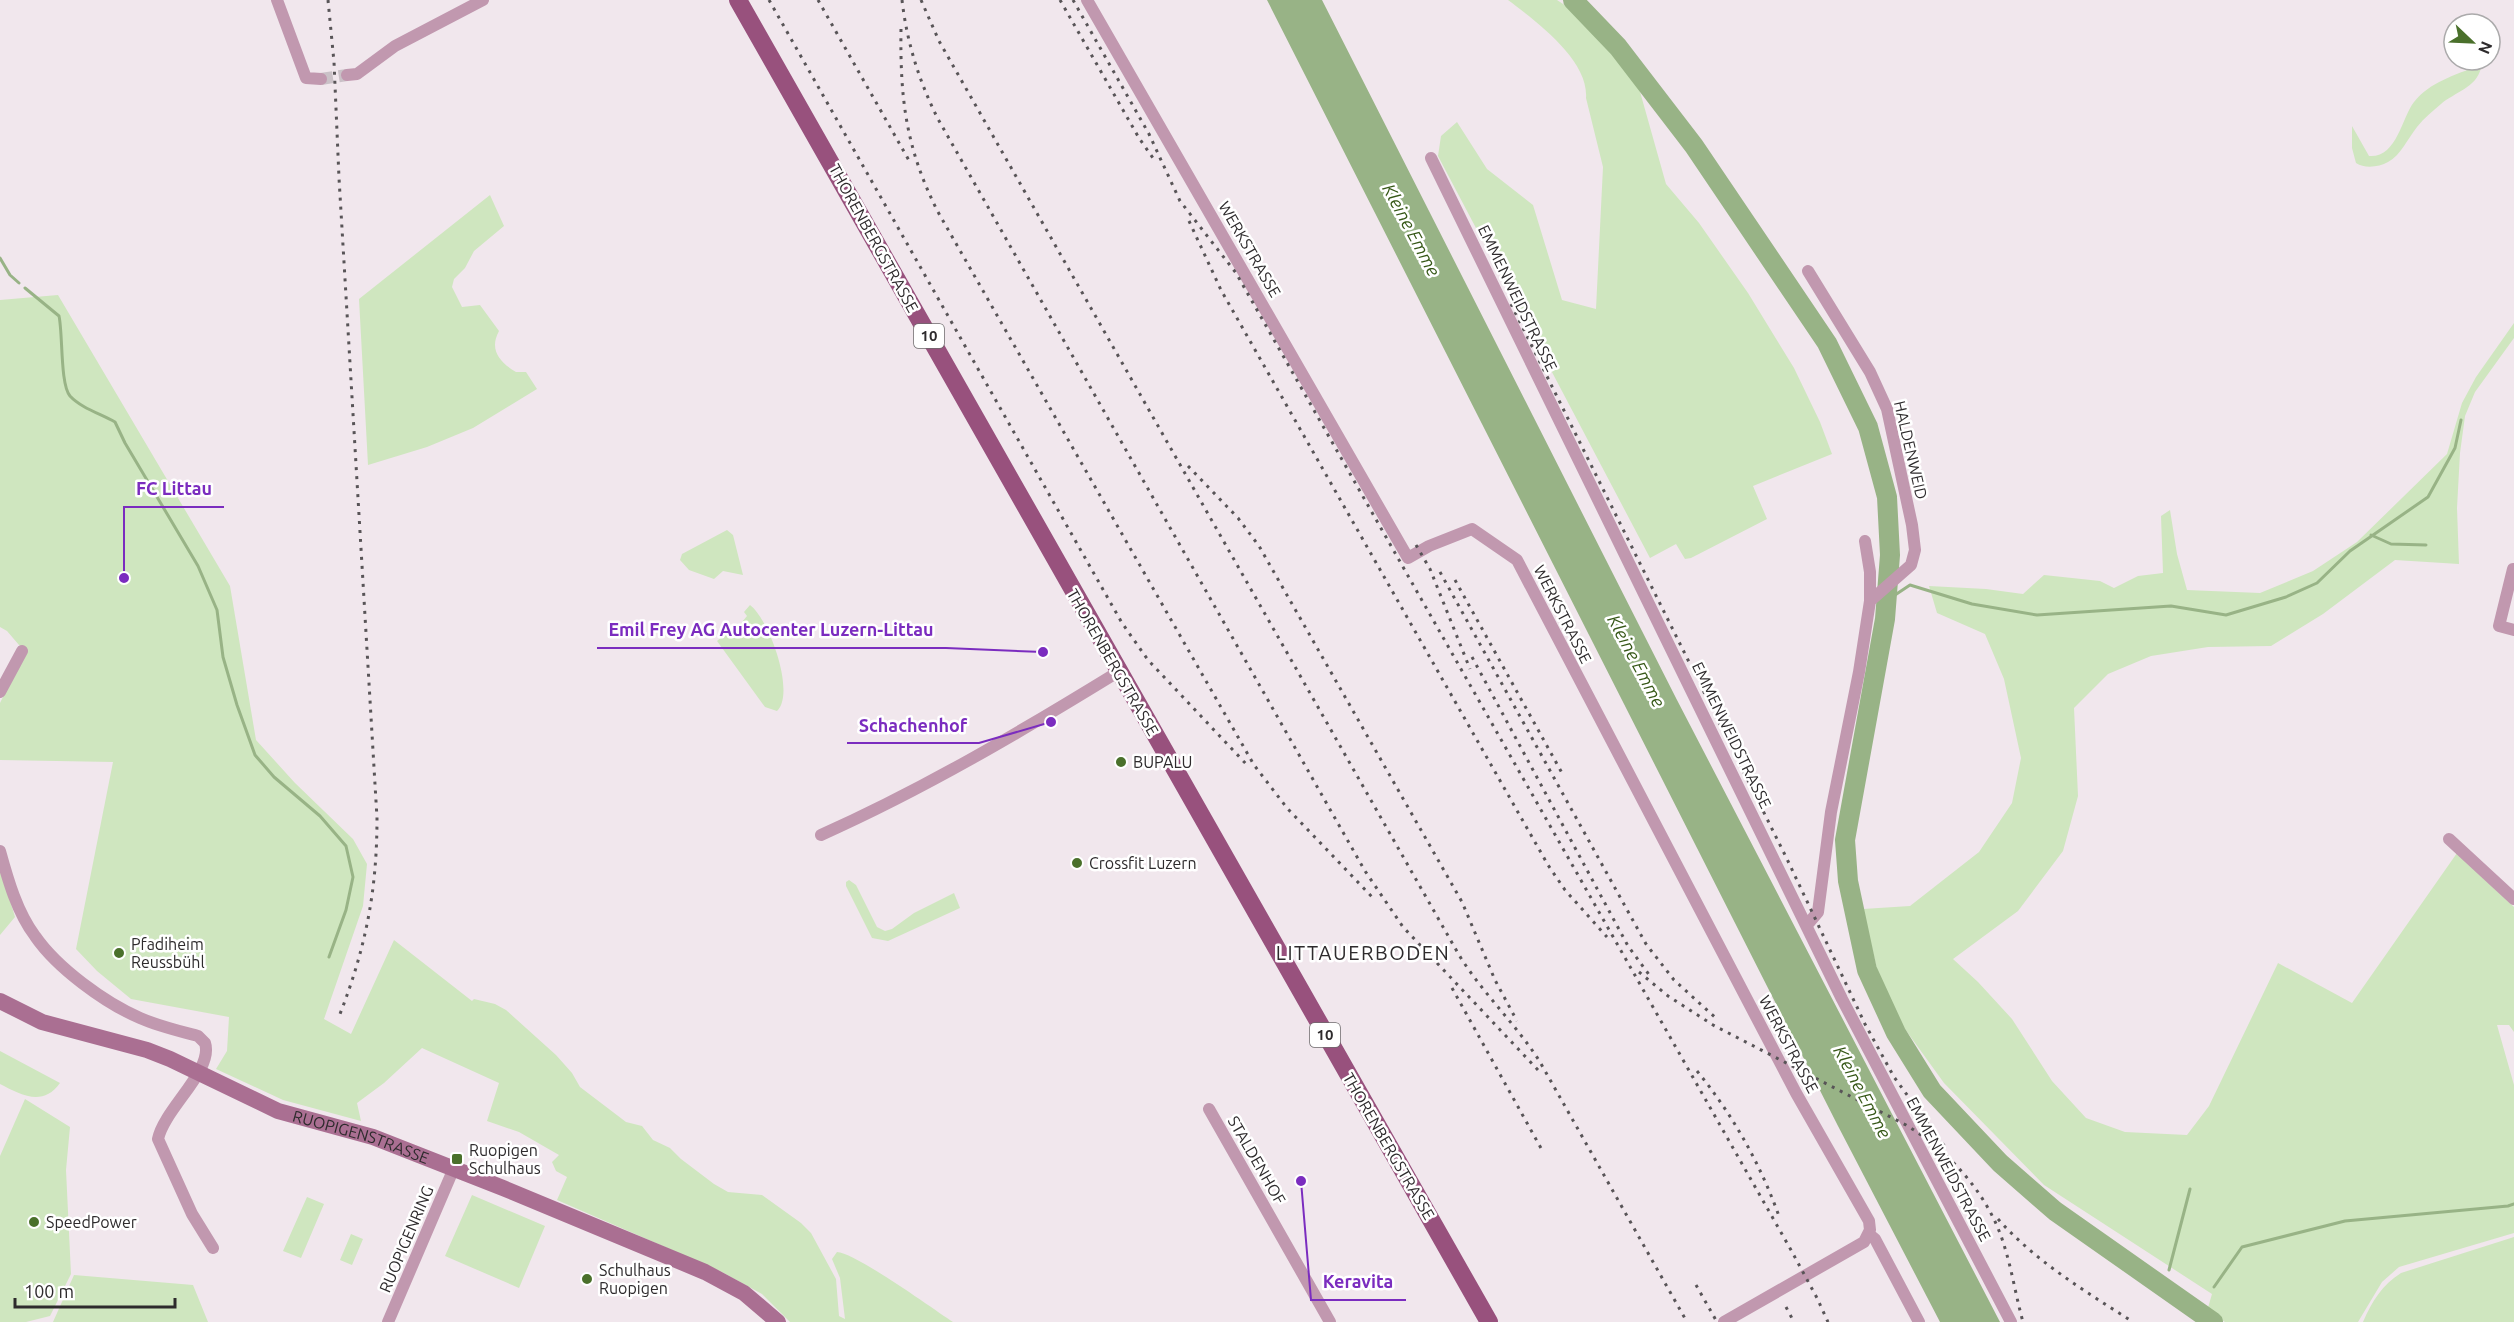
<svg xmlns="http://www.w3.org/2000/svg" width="2514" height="1322" viewBox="0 0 2514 1322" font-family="Ubuntu,sans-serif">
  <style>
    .green { fill: #cfe6bf }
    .water { fill: #98b386 }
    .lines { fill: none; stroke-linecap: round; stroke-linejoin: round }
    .stream { stroke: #98b386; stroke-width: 3 }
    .river { stroke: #98b386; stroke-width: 20 }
    .street-tunnel { stroke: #cac1c7; stroke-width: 12; stroke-dasharray: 12 6; stroke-linecap: butt }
    .street { stroke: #c198af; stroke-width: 12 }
    .secondary { stroke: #aa6f92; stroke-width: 16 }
    .primary { stroke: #98517d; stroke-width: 18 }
    .rail { stroke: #585457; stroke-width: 3; stroke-dasharray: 3 6; stroke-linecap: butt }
    .poi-dot { fill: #4a702b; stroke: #fff; stroke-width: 2 }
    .labels { text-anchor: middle; stroke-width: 5; stroke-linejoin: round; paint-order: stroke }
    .shield { fill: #fff; stroke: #6d6b6c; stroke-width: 1.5 }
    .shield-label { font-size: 15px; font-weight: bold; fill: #2e2b2d }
    .street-label { font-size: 16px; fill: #2e2b2d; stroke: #fff }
    .poi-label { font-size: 16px; fill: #2e2b2d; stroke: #fff; text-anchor: start }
    .water-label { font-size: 18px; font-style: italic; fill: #355716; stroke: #fff }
    .quarter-label { font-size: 20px; letter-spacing: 1.5px; fill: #2e2b2d; stroke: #fff }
    .leader { fill: none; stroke: #7b2cbf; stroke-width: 2 }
    .callout-dot { fill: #7b2cbf; stroke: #fff; stroke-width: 2 }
    .callout-label { font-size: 18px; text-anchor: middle; font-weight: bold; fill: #7b2cbf; stroke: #fff; stroke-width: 5; stroke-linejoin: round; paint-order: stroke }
  </style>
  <rect width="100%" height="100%" fill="#f1e7ed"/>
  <path class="green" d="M 1508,0 L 1557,0 L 1572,10 L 1637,81 L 1666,184 L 1699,223 L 1748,293 L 1794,368 L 1820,422 L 1832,454 L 1753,486 L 1767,519 L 1691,558 L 1685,559 L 1676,544 L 1650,558 L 1438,156 L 1441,136 L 1457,122 L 1487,169 L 1533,205 L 1562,300 L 1596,309 L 1603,167 L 1586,98 C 1589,60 1536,21 1508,0 Z
    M 2478,66 L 2481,68 C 2476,88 2455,92 2441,104 C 2433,111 2424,118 2417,127 C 2408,138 2401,155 2388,162 C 2379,167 2365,169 2356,163 L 2352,148 L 2352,126 L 2369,156 C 2397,158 2401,119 2414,102 C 2430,82 2455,75 2478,66 Z
    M 490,195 L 504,226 L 474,251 L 465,268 L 454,279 L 452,287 L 462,307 L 480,305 L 499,331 C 489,349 499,362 516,372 L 526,372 L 537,389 L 473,428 L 427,447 L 368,465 L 359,299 Z
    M 58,295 L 230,586 L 256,740 L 295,783 L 353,839 L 367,864 L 363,906 L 324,1019 L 351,1034 L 394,940 L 472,1001 L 474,999 L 495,1004 L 506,1010 L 556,1055 L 572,1073 L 580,1087 L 626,1122 L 642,1126 L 653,1140 L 670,1148 L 681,1159 L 714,1184 L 728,1192 L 762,1195 L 801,1223 L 811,1233 L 836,1279 L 839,1316 L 845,1319 L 840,1278 L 832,1259 L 837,1252 C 856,1253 933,1309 953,1322 L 790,1322 L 762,1294 L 720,1271 L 557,1200 L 567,1177 L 556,1171 L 552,1162 L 559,1155 L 519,1132 L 487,1121 L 499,1083 L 422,1048 L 384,1083 L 357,1103 L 361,1121 L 283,1100 L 216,1069 L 227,1051 L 229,1017 L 131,999 L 97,971 L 76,949 L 113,762 L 0,760 L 0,703 L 25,652 L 7,631 L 0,627 L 0,300 Z
    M 2514,323 L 2514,338 L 2475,392 L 2465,416 L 2460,453 L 2457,508 L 2459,564 L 2395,560 L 2323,614 L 2271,646 L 2208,647 L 2151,656 L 2108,674 L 2074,708 L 2078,796 L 2063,851 L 2018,911 L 1953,959 L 1978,982 L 2012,1019 L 2052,1081 L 2086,1118 L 2125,1132 L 2187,1135 L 2209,1106 L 2278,963 L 2352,1003 L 2457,853 L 2514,907 L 2514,1032 L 2509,1025 L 2497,1025 L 2514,1085 L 2514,1233 L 2399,1267 L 2382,1282 L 2358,1322 L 2225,1322 L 2207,1311 L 2212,1294 L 2044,1185 L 1944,1083 L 1884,1000 L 1863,909 L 1910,906 L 1979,852 L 2012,803 L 2021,758 L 2004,679 L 1985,634 L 1937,613 L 1929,586 L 1986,589 L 2023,594 L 2044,575 L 2100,581 L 2114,588 L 2138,576 L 2163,573 L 2161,516 L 2170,510 L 2177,554 L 2187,590 L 2260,593 L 2313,571 L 2357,542 L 2447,454 L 2462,403 L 2476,377 Z
    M 727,530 L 733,535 L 743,575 L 723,571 L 714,579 L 689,570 L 680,560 L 682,554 Z
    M 750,605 C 769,619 796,693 777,711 L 765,707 L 717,641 L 734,626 L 737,628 L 747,616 L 744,612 Z
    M 0,867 L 15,917 L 0,935 Z
    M 849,880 L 856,885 L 877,927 L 885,931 L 892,929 L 914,913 L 954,893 L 960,908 L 888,941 L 872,938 L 846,886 L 846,882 Z
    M 0,1051 L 60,1083 C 43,1107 21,1095 0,1084 Z
    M 25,1099 L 70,1127 L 66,1170 L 71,1274 L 50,1316 L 26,1322 L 0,1322 L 0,1156 Z
    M 472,1195 L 545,1226 L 519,1288 L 445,1256 Z
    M 307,1197 L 324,1204 L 301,1258 L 283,1251 Z
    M 351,1234 L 363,1239 L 352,1265 L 340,1260 Z
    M 2514,1237 L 2514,1322 L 2363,1322 C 2372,1301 2382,1285 2401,1273 Z
    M 74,1275 L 193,1285 L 208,1322 L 53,1322 Z"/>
  <path class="water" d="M 1267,0 L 1322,0 L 1677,700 L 2000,1322 L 1940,1322 L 1838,1126 Z"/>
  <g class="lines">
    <path class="stream" d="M 0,258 L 10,275 L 19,283
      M 25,288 L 59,316 C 63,334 60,384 70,396 C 81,408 101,414 115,422 L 125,443 L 198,566 L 217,610 L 223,657 L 237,705 L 255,755 L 274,777 L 320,816 L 346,846 L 353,877 L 346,910 L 329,957
      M 2371,535 L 2391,544 L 2426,545
      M 1886,601 L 1910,585 L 1972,604 L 2037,615 L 2171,606 L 2226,615 L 2286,597 L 2317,583 L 2350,551 L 2428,497 L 2455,448 L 2461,420
      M 2169,1270 L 2190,1189
      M 2214,1287 L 2242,1247 L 2345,1221 L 2508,1206 L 2514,1204"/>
    <path class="river" d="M 1573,0 L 1618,47 L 1694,146 L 1827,343 L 1868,427 L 1887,497 L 1890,555 L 1885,619 L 1845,840 L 1848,881 L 1867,970 L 1896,1033 L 1932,1091 L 2000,1163 L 2055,1211 L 2213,1322"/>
    <path class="street-tunnel" d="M 321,79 L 347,75"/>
    <path class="street" d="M 277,0 L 306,78 L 321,79
      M 1087,0 L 1408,558 L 1429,546 L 1472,529 L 1517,560 L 1796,1093 L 1869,1221 L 1870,1230 L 1864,1242 L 1724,1322
      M 347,75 L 357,74 L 395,46 L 483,0
      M 1431,158 L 1842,999 L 2011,1322
      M 1808,271 L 1870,372 L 1887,409 L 1912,525 L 1915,550 L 1911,565 L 1870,601
      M 2513,569 L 2499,626 L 2514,630
      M 0,692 L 22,651
      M 821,835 C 924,789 1022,731 1118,672
      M 2449,839 L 2514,899
      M 0,851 C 8,880 17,912 35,936 C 57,968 105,1003 140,1018 C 158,1026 179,1031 198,1036 L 205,1043 C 214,1070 164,1109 158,1139 L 192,1214 L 213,1248
      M 1807,925 L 1818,912 L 1831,812 L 1859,672 L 1870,601 L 1870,572 L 1865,541
      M 1209,1109 L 1330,1322
      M 1869,1234 L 1875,1239 L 1919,1322
      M 388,1322 L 454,1168"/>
    <path class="secondary" id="s1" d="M 0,1001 L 42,1022 L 147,1050 L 170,1059 L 278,1111 L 373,1137 L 503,1188 L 705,1272 L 744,1293 L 778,1322"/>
    <path class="primary" d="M 738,0 L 1489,1322"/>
    <path class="rail" d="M 328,0 L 334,62 L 339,178 L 377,818 C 377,890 366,947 340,1014
      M 769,0 L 1122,623 L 1148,660 L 1248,766
      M 818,0 L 911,164
      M 902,0 C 907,43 919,81 938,119 L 1365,871 L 1403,927 L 1538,1070
      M 921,0 L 939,41 L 1459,955 C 1483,994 1516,1024 1540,1062 L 1687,1322
      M 1060,0 L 1139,138 L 1155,161
      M 1073,0 L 1149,134 L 1180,201 L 1236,273 L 1791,1250 L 1817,1298 L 1828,1322
      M 901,29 C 900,99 906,149 938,212 L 1254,765 L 1287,808 L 1375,900
      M 1189,221 L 1221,290 L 1548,865 L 1565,890 L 1607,937
      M 1511,304 L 1787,859 L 1865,1024 L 1894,1077 L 1945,1147
      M 1188,466 L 1238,518 L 1259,546 L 1462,902 L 1495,980 L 1517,1021
      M 1416,545 L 1430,569 L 1470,669
      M 1440,572 L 1646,944 L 1674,980 L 1718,1020
      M 1455,580 L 1562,773
      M 1472,657 L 1628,946 L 1650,976
      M 1639,972 L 1668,996 L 1713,1025 L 1906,1125 C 1950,1152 1989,1195 2004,1245 C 2012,1270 2016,1297 2023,1322
      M 1452,988 L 1542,1150
      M 1697,1071 C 1733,1115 1761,1165 1780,1219
      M 1998,1219 C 2036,1262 2085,1291 2133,1322
      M 1696,1285 L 1717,1322
      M 1786,1307 L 1794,1322"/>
  </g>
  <g class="poi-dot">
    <circle cx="1121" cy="762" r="6"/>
    <circle cx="1077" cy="863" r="6"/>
    <circle cx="119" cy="953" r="6"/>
    <rect x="451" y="1153" width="12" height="12" rx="3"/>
    <circle cx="34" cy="1222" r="6"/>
    <circle cx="587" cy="1279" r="6"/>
  </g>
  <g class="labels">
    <g class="shield">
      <rect x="914" y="324" width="30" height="24" rx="4.5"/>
      <rect x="1310" y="1023" width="30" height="24" rx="4.5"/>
    </g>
    <g class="shield-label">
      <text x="929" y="341">10</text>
      <text x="1325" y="1040">10</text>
    </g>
    <g class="street-label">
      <text transform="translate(874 238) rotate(61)" y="6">THORENBERGSTRASSE</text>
      <text transform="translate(1250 249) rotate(60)" y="6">WERKSTRASSE</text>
      <text transform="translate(1518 298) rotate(64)" y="6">EMMENWEIDSTRASSE</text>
      <text transform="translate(1911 450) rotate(77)" y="6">HALDENWEID</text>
      <text transform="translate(1563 614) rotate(63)" y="6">WERKSTRASSE</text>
      <text transform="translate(1113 662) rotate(60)" y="6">THORENBERGSTRASSE</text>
      <text transform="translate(1732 735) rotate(64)" y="6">EMMENWEIDSTRASSE</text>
      <text transform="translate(1789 1044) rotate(62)" y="6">WERKSTRASSE</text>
      <text dy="6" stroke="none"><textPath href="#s1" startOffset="387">RUOPIGENSTRASSE</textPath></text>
      <text transform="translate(1389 1146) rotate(60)" y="6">THORENBERGSTRASSE</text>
      <text transform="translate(1257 1160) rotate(60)" y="6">STALDENHOF</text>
      <text transform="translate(1949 1169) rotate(62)" y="6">EMMENWEIDSTRASSE</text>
      <text transform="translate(406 1239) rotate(-67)" y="6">RUOPIGENRING</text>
    </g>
    <g class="poi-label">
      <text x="1133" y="768">BUPALU</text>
      <text x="1089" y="869">Crossfit Luzern</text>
      <text x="131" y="950">Pfadiheim<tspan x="131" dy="18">Reussbühl</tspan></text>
      <text x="469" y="1156">Ruopigen<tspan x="469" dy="18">Schulhaus</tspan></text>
      <text x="46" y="1228">SpeedPower</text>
      <text x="599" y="1276">Schulhaus<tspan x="599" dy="18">Ruopigen</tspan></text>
    </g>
    <g class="water-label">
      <text transform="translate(1411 230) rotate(62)" y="6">Kleine Emme</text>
      <text transform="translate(1636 661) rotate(62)" y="6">Kleine Emme</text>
      <text transform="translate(1862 1092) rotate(62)" y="6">Kleine Emme</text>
    </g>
    <g class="quarter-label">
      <text x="1363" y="960">LITTAUERBODEN</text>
    </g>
  </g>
  <path class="leader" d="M124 578L124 507H224M1043 652L946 648H597M1051 722L979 743H847M1301 1181L1311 1300H1406"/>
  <g class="callout-dot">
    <circle cx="124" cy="578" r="6"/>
    <circle cx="1043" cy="652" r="6"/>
    <circle cx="1051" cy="722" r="6"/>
    <circle cx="1301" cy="1181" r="6"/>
  </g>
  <g class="callout-label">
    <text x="174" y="495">FC Littau</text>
    <text x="771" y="636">Emil Frey AG Autocenter Luzern-Littau</text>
    <text x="913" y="732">Schachenhof</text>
    <text x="1358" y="1288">Keravita</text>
  </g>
  <g transform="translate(2472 42) rotate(113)"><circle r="28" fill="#ffffff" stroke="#abaaab" stroke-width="1.5"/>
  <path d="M0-4.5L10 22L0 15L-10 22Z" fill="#4a702b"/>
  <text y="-9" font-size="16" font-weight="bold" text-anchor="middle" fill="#2e2b2d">N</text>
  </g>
  <path d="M15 1298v9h160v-9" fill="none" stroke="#2e2b2d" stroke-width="3"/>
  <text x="24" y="1298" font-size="18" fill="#2e2b2d" stroke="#ffffff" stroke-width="4.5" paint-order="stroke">100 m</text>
</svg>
